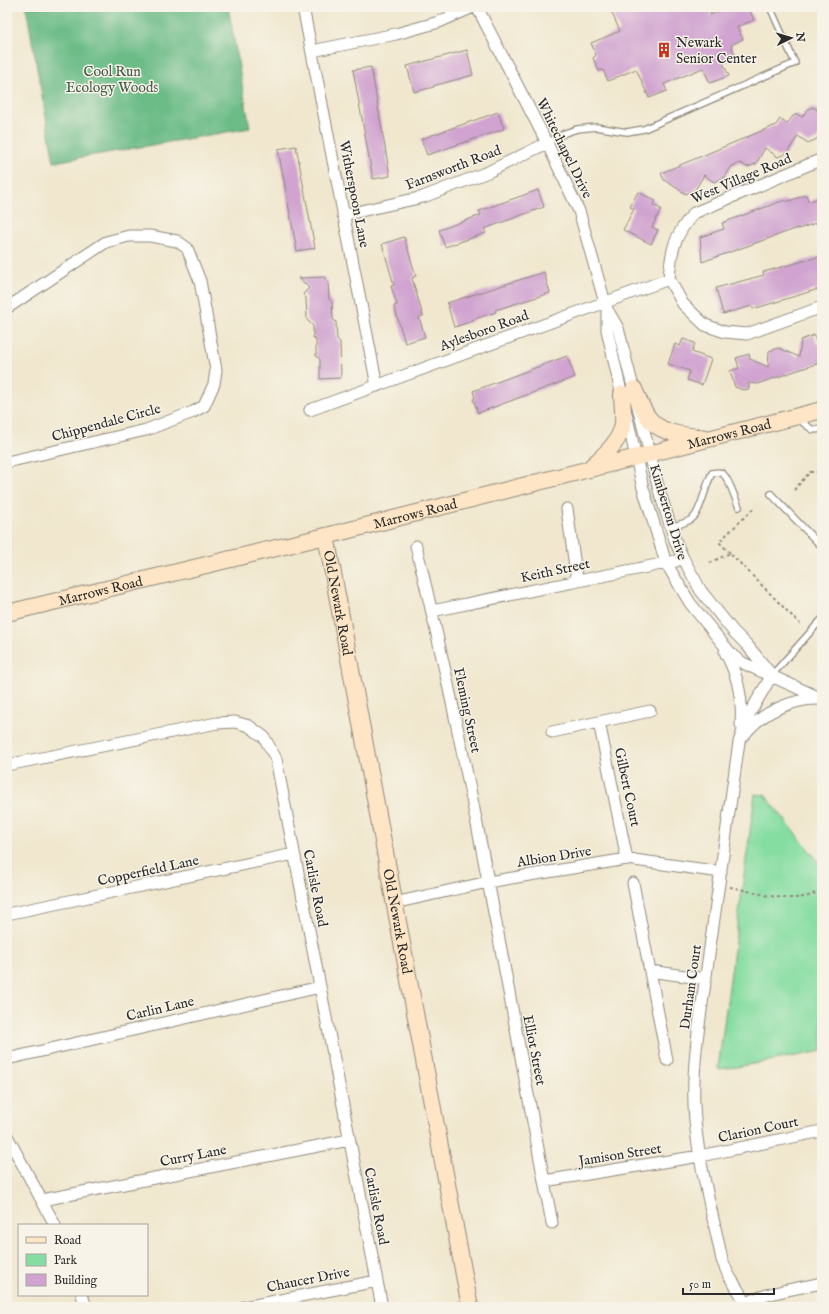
<svg xmlns="http://www.w3.org/2000/svg" width="829" height="1314" viewBox="0 0 829 1314" font-family="'IM FELL English',serif">
  <style>
    .green { fill: #85dda1; stroke: #588466 }
    .forest { fill: #6cbc87; stroke: #4c7459 }
    .building { fill: #d0a3d0 }
    .lines { fill: none; stroke-linecap: round; stroke-linejoin: round }
    .lane-casing { stroke: #8e897c; stroke-width: 8 }
    .street-casing { stroke: #8e897c; stroke-width: 13 }
    .secondary-casing { stroke: #8e897c; stroke-width: 18 }
    .path { stroke: #8e897c; stroke-width: 2; stroke-dasharray: 3 3; stroke-linecap: butt }
    .lane { stroke: #fff; stroke-width: 5.5 }
    .street { stroke: #fff; stroke-width: 11 }
    .secondary { stroke: #fde5c5; stroke-width: 16 }
    .labels { text-anchor: middle; stroke-width: 3; stroke-linejoin: round; paint-order: stroke }
    .poi-label { font-size: 14px; fill: #2b2b2b; stroke: #f7f3e8; text-anchor: start }
    .park-label { font-size: 14px; fill: #425848; stroke: #f7f3e8 }
    .street-label { font-size: 14px; fill: #2b2b2b; stroke: #f7f3e8 }
  </style>
  <rect width="100%" height="100%" fill="#f7f3e8"/>
  <filter id="ink" filterUnits="userSpaceOnUse"><feTurbulence type="fractalNoise" baseFrequency=".025" numOctaves="2"/><feDisplacementMap in="SourceGraphic" scale="8" xChannelSelector="R" yChannelSelector="G"/><feConvolveMatrix kernelMatrix="1 2 1 2 8 2 1 2 1" color-interpolation-filters="sRGB"/></filter>
  <filter id="wash" filterUnits="userSpaceOnUse"><feTurbulence type="fractalNoise" baseFrequency=".012" numOctaves="4" result="noise"/><feDisplacementMap in="SourceGraphic" scale="16" xChannelSelector="R" yChannelSelector="G"/><feGaussianBlur stdDeviation="0.9" result="paint"/><feColorMatrix in="noise" values="0 0 0 0 0 0 0 0 0 0 0 0 0 0 0 0 0 1.4 0 .05"/><feComposite in="paint" operator="in"/></filter>
  <g filter="url(#wash)">
    <rect width="100%" height="100%" fill="#f0e7ce"/>
    <path class="green" d="M 755,794 L 765,795 L 820,864 L 818,874 L 822,879 L 822,1051 L 737,1067 L 718,1069 Z"/>
    <path class="forest" d="M 26,7 L 228,7 L 250,128 L 54,162 Z"/>
    <g id="blocks">
      <path class="building" d="M 609,7 L 713,7 L 710,15 L 730,7 L 748,7 L 754,20 L 737,27 L 743,39 L 731,45 L 736,57 L 723,63 L 729,76 L 710,83 L 703,68 L 664,84 L 667,91 L 649,98 L 636,69 L 608,81 L 603,70 L 599,71 L 593,58 L 596,55 L 591,43 L 620,31 Z
        M 467,50 L 473,75 L 433,86 L 434,87 L 414,92 L 407,66 Z
        M 371,67 L 390,176 L 373,179 L 353,70 Z
        M 813,107 L 821,112 L 822,115 L 822,132 L 817,139 L 808,143 L 798,136 L 787,153 L 778,157 L 765,148 L 756,164 L 747,167 L 740,163 L 732,166 L 725,177 L 714,182 L 704,175 L 695,190 L 686,194 L 664,180 L 661,173 L 776,125 L 780,119 L 787,124 L 793,116 L 797,114 L 802,117 L 808,109 Z
        M 498,112 L 504,129 L 427,155 L 421,139 Z
        M 296,146 L 315,248 L 297,251 L 278,149 Z
        M 538,190 L 544,207 L 484,229 L 486,233 L 445,247 L 439,230 L 481,215 L 479,211 Z
        M 638,192 L 656,201 L 653,205 L 661,209 L 652,227 L 658,230 L 651,244 L 623,230 L 634,209 L 630,207 Z
        M 806,195 L 809,202 L 822,196 L 822,218 L 819,219 L 819,222 L 798,229 L 798,228 L 702,262 L 700,237 L 724,229 L 722,223 L 785,200 L 786,202 Z
        M 404,237 L 416,276 L 412,278 L 423,316 L 419,317 L 425,337 L 405,343 L 394,306 L 397,305 L 391,286 L 394,285 L 382,244 Z
        M 822,256 L 822,288 L 753,309 L 752,306 L 723,314 L 716,288 L 764,275 L 763,272 Z
        M 544,272 L 550,293 L 495,310 L 496,312 L 472,320 L 473,321 L 454,327 L 447,303 Z
        M 324,277 L 328,282 L 329,299 L 332,302 L 333,319 L 336,322 L 337,339 L 340,342 L 341,378 L 320,379 L 320,359 L 316,356 L 316,340 L 313,337 L 313,326 L 307,320 L 306,298 L 303,294 L 309,288 L 299,278 Z
        M 814,335 L 817,345 L 822,344 L 822,362 L 757,384 L 749,383 L 749,389 L 743,390 L 735,387 L 730,371 L 739,368 L 736,358 L 749,354 L 750,359 L 768,367 L 769,351 L 779,348 L 799,357 L 801,340 Z
        M 683,339 L 695,343 L 692,352 L 711,359 L 702,385 L 687,380 L 690,371 L 668,364 L 675,344 L 680,346 Z
        M 567,356 L 575,377 L 478,413 L 473,399 L 475,398 L 473,391 Z"/>
    </g>
  </g>
  <g filter="url(#ink)">
    <use href="#blocks" fill-opacity="0" stroke="#8e897c" stroke-width="1"/>
    <g class="lines">
      <defs>
        <path id="lane" d="M 547,143 L 565,133 L 577,129 L 596,127 L 627,132 L 644,129 L 795,63 L 770,7
          M 798,419 L 813,430 L 822,429
          M 771,494 L 822,547
          M 671,527 C 678,524 689,523 694,517 C 701,510 706,484 712,473 C 716,472 721,471 724,475 C 730,481 735,499 739,507
          M 772,675 L 822,619"/>
        <path id="street" d="M 303,7 L 377,386
          M 477,7 L 547,143 L 579,211 L 607,310 L 607,330 L 643,488 L 666,563 L 690,603 L 723,644 L 733,656 L 743,663 L 822,699
          M 312,51 L 396,34 L 439,22 L 473,7
          M 343,215 L 423,197 L 488,172 L 547,143
          M 669,279 C 671,251 674,235 694,213 L 822,159
          M 669,279 L 683,304 L 705,325 L 725,332 L 747,334 L 822,307
          M 7,308 L 106,242 L 129,236 L 150,236 L 177,241 L 187,248 L 200,281 L 216,370 L 214,384 L 204,406 L 193,412 L 146,430 L 7,462
          M 608,311 L 618,328 L 659,490 L 676,543 L 683,558 L 701,591 L 733,631 L 747,645 L 770,673
          M 310,410 L 669,279
          M 567,509 L 577,581
          M 416,546 C 471,769 509,997 552,1223
          M 432,611 L 676,561 L 683,558
          M 725,652 C 738,675 743,699 741,725
          M 599,722 L 627,859
          M 552,732 L 650,711
          M 744,735 C 760,713 793,698 820,699
          M 7,765 L 217,723 L 235,722 L 249,726 L 264,737 L 276,759 L 382,1307
          M 633,883 L 667,1060
          M 394,903 L 488,882 L 627,859 L 721,872
          M 7,914 L 294,854
          M 650,971 L 706,979
          M 7,1059 L 320,987
          M 7,1136 L 55,1225
          M 544,1181 L 700,1156 L 822,1131
          M 42,1200 L 349,1140
          M 82,1295 L 86,1307
          M 746,1303 L 728,1274 L 722,1260 C 712,1210 696,1156 694,1105 C 692,1057 702,1008 708,961 C 719,888 729,815 739,742 L 748,716 L 772,675
          M 244,1307 L 377,1281
          M 742,1307 C 758,1293 800,1288 822,1283"/>
        <g id="secondary">
          <path d="M 634,389 C 638,398 642,409 648,417 C 660,435 686,435 705,438"/>
          <path d="M 590,468 C 604,455 620,443 623,423 C 624,414 622,403 622,394"/>
          <path id="s1" d="M 326,536 L 470,1307"/>
          <path id="s2" d="M 7,613 L 326,536 L 822,410"/>
        </g>
      </defs>
      <use href="#lane" class="lane-casing"/>
      <use href="#street" class="street-casing"/>
      <use href="#secondary" class="secondary-casing"/>
      <path class="path" d="M 794,490 L 810,472 L 822,472
        M 730,553 L 719,542 L 755,507
        M 710,563 L 730,553 L 800,624
        M 730,887 C 757,892 798,908 822,889"/>
      <use href="#lane" class="lane"/>
      <use href="#street" class="street"/>
      <use href="#secondary" class="secondary"/>
    </g>
  </g>
  <defs>
    <symbol id="building-bare" viewBox="-9 -9 18 18"><path d="M-4-6H4V6H1V3H-1V6H-4ZM-2.5-4.3h1.7v1.8h-1.7ZM.8-4.3h1.7v1.8H.8ZM-2.5-1h1.7V.8h-1.7ZM.8-1h1.7V.8H.8Z" fill="#c8321e" stroke="#f7f3e8" stroke-width="2.5" paint-order="stroke"/></symbol>
  </defs>
  <g fill-rule="evenodd">
    <use href="#building-bare" x="653" y="39" width="22" height="22"/>
  </g>
  <g class="labels">
    <g class="poi-label">
      <text x="676" y="47">Newark<tspan x="676" dy="16">Senior Center</tspan></text>
    </g>
    <g class="park-label">
      <text x="112" y="76">Cool Run<tspan x="112" dy="16">Ecology Woods</tspan></text>
    </g>
    <g class="street-label">
      <text transform="translate(565 148) rotate(64)" y="5">Whitechapel Drive</text>
      <text transform="translate(453 167) rotate(-21)" y="5">Farnsworth Road</text>
      <text transform="translate(741 178) rotate(-23)" y="5">West Village Road</text>
      <text transform="translate(355 194) rotate(79)" y="5">Witherspoon Lane</text>
      <text transform="translate(484 330) rotate(-20)" y="5">Aylesboro Road</text>
      <text transform="translate(106 422) rotate(-15)" y="5">Chippendale Circle</text>
      <text dy="5" stroke="none"><textPath href="#s2" startOffset="744">Marrows Road</textPath></text>
      <text transform="translate(669 512) rotate(73)" y="5">Kimberton Drive</text>
      <text dy="5" stroke="none"><textPath href="#s2" startOffset="420">Marrows Road</textPath></text>
      <text transform="translate(555 570) rotate(-12)" y="5">Keith Street</text>
      <text dy="5" stroke="none"><textPath href="#s2" startOffset="96">Marrows Road</textPath></text>
      <text dy="5" stroke="none"><textPath href="#s1" startOffset="68">Old Newark Road</textPath></text>
      <text transform="translate(468 710) rotate(78)" y="5">Fleming Street</text>
      <text transform="translate(628 787) rotate(78)" y="5">Gilbert Court</text>
      <text transform="translate(554 856) rotate(-9)" y="5">Albion Drive</text>
      <text transform="translate(148 870) rotate(-12)" y="5">Copperfield Lane</text>
      <text transform="translate(316 888) rotate(79)" y="5">Carlisle Road</text>
      <text dy="5" stroke="none"><textPath href="#s1" startOffset="392">Old Newark Road</textPath></text>
      <text transform="translate(690 987) rotate(-82)" y="5">Durham Court</text>
      <text transform="translate(160 1008) rotate(-13)" y="5">Carlin Lane</text>
      <text transform="translate(535 1050) rotate(79)" y="5">Elliot Street</text>
      <text transform="translate(758 1129) rotate(-12)" y="5">Clarion Court</text>
      <text transform="translate(620 1154) rotate(-9)" y="5">Jamison Street</text>
      <text transform="translate(193 1155) rotate(-11)" y="5">Curry Lane</text>
      <text transform="translate(377 1206) rotate(79)" y="5">Carlisle Road</text>
      <text transform="translate(308 1279) rotate(-11)" y="5">Chaucer Drive</text>
    </g>
  </g>
  <rect width="829" height="1314" fill="none" stroke="#f7f3e8" stroke-width="24"/>
  <rect x="18" y="1224" width="130" height="72" fill="#f7f3e8" stroke="#a5a39c"/>
  <rect x="26" y="1237" width="20" height="6" fill="#fde5c5" stroke="#a5a39c"/>
  <text x="54" y="1244" font-size="12" fill="#2b2b2b">Road</text>
  <rect x="26" y="1254" width="20" height="12" fill="#85dda1" stroke="#a5a39c"/>
  <text x="54" y="1264" font-size="12" fill="#2b2b2b">Park</text>
  <rect x="26" y="1274" width="20" height="12" fill="#d0a3d0" stroke="#a5a39c"/>
  <text x="54" y="1284" font-size="12" fill="#2b2b2b">Building</text>
  <g transform="translate(791 38) rotate(85)" stroke="#f7f3e8" stroke-width="3" paint-order="stroke">
  <path d="M0-3L7 15L0 10L-7 15Z" fill="#2b2b2b"/>
  <text y="-6" font-size="11" font-weight="bold" text-anchor="middle" fill="#2b2b2b">N</text>
  </g>
  <path d="M683 1288v6h91v-6" fill="none" stroke="#2b2b2b" stroke-width="2"/>
  <text x="689" y="1288" font-size="12" fill="#2b2b2b" stroke="#f7f3e8" stroke-width="3" paint-order="stroke">50 m</text>
</svg>
